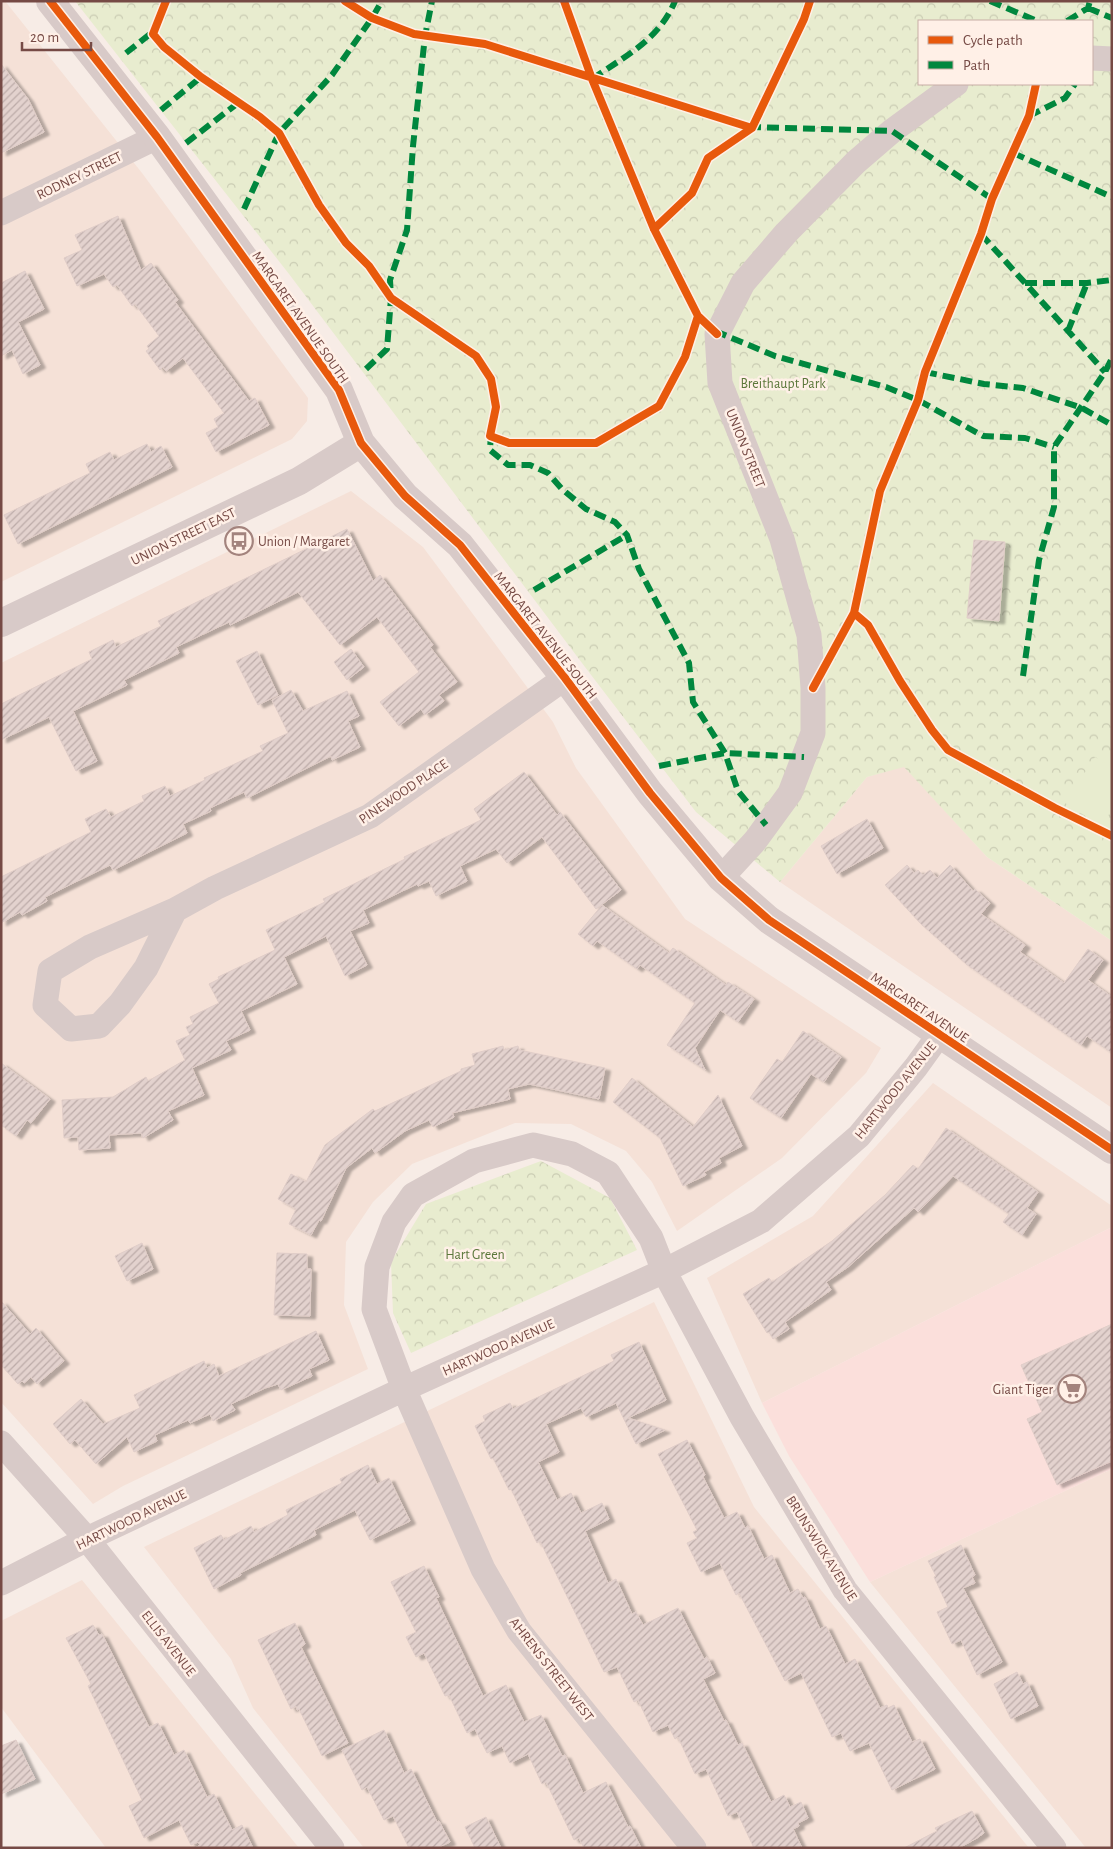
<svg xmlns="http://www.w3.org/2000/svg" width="1113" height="1849" viewBox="0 0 1113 1849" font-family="'Alegreya Sans',sans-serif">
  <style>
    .residential { fill: #f5e1d7 }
    .commercial { fill: #fbdfdb }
    .forest { fill: url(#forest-crowns); fill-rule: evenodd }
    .garden { fill: #e8eccf }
    .building { fill: url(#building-hatch); stroke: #e0cdc8; filter: url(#shadow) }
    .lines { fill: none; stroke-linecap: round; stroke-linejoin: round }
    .street { stroke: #d8cac8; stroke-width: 25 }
    .secondary { stroke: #d8cac8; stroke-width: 28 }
    .quiet { stroke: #00873e; stroke-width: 6; stroke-dasharray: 12 6; stroke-linecap: butt }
    .cycleway-casing { stroke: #fff0e7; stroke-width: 11 }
    .cycleway { stroke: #e8590c; stroke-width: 8 }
    .labels { text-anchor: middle; stroke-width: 5; stroke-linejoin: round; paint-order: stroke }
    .street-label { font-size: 14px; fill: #764a45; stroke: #fff0e7 }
    .park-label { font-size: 14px; fill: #5b773a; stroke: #fff0e7 }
    .poi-label { font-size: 14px; fill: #764a45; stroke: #fff0e7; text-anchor: start }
  </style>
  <defs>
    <pattern id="forest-crowns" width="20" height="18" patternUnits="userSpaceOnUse" patternTransform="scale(1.25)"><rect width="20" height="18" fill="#e8eccf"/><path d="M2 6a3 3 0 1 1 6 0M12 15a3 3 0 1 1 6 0" fill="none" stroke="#caccb3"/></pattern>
    <pattern id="building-hatch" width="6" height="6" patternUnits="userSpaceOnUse" patternTransform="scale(1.25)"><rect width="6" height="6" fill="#e3d2ce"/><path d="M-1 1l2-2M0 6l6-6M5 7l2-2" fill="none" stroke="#bdaca9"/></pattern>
    <filter id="shadow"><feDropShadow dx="5.5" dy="3" stdDeviation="1" flood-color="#0004"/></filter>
  </defs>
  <rect width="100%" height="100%" fill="#f7ece6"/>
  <path class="residential" d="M 1,1 L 5,1 L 142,173 L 308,398 L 307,421 L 292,439 L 1,582 Z
    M 351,491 L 423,547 L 553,722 L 576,768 L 685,919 L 881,1048 L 866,1073 L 782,1158 L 677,1231 L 652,1182 L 626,1151 L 571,1124 L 515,1123 L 412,1164 L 373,1202 L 346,1242 L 344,1305 L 368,1369 L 123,1486 L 93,1504 L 1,1402 L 1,663 Z
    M 904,766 L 987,857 L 1112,941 L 1112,1108 L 780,882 L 867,777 Z
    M 933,1083 L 1112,1206 L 1112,1227 L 762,1403 L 707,1278 L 813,1216 Z
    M 654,1302 L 754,1507 L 1029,1848 L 364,1848 L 253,1708 L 231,1659 L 144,1547 Z
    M 1112,1469 L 1112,1848 L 1086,1848 L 870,1582 Z
    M 82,1580 L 299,1848 L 106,1848 L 1,1707 L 1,1621 Z"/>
  <path class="commercial" d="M 1112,1227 L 1112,1469 L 870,1582 L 789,1456 L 762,1403 Z"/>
  <path class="forest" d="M 75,1 L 1112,1 L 1112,941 L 987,857 L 904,767 L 867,777 L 780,882 L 696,812 L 585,667 L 289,274 ZM 919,21 L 1092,21 L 1092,84 L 919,84 Z
    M 541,1161 L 610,1198 L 637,1250 L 411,1353 L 393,1313 L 391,1262 L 426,1204 Z"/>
  <path class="garden" d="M 1095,757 L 1112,768 L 1112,810 L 1101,826 L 1065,803 Z"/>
  <path class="building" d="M 1,64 L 28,99 L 44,132 L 1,153 Z
    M 118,216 L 141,270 L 151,263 L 178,300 L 175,302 L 249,401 L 255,398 L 269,425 L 216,452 L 206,433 L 218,427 L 214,419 L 224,413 L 183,358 L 166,371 L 163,367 L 160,370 L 146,351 L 149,349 L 147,346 L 159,336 L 135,304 L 132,306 L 117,285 L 113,287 L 104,274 L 77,286 L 64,258 L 82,250 L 75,235 Z
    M 25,271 L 44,309 L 18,322 L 40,365 L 23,374 L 12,350 L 1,356 L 1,283 Z
    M 147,444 L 151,452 L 161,446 L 172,467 L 18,544 L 4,515 L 90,473 L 86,464 L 110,452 L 114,460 Z
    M 347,529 L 373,581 L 380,575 L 433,645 L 430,647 L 457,682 L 439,695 L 444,701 L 425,715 L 421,709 L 399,726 L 380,702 L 419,672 L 377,617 L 340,645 L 298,592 L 230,625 L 229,622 L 176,647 L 179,653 L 124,680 L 127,685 L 73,711 L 97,761 L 76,771 L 49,717 L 1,740 L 1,704 L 92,659 L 89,652 L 113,640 L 116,647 L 161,626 L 158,621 Z
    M 974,540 L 1005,542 L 999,621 L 967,618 Z
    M 351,649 L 364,667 L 347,680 L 334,662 Z
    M 257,651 L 278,695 L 258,705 L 236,661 Z
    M 291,690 L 303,711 L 347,691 L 359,716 L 348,721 L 360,747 L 332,760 L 331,756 L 247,798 L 244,792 L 210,808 L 211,811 L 183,824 L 187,833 L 113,870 L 110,865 L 45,897 L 47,901 L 22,915 L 20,912 L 1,923 L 1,877 L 91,832 L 85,819 L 106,809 L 111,817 L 144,801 L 142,796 L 165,786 L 170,796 L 205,780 L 204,778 L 263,751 L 260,746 L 288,733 L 272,700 Z
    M 524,772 L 557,815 L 560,812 L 621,890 L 596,909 L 542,837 L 507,863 L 496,849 L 460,866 L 467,881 L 436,896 L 429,881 L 418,886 L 417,884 L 363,910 L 369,923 L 350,931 L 367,965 L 345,976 L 326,936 L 284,957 L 297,984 L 241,1011 L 250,1030 L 226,1041 L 231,1050 L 192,1068 L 204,1095 L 168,1111 L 173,1120 L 143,1138 L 141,1133 L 109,1135 L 110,1148 L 79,1150 L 78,1137 L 64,1138 L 62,1100 L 113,1097 L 146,1077 L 148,1081 L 185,1060 L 176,1041 L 190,1035 L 186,1027 L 193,1024 L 190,1017 L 219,1003 L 209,984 L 219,979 L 218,977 L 275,950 L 266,930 L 325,902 L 323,899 L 405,859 L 404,857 L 481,820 L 474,809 Z
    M 867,819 L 883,848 L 837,874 L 821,846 Z
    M 907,865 L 914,873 L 918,870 L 923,875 L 930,870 L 937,878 L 950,865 L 973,891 L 975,889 L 990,903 L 981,914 L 1025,945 L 1020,952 L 1064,983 L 1088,949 L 1103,960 L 1088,980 L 1112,997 L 1112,1053 L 1087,1036 L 1081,1045 L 966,964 L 921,924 L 885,885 Z
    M 602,905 L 669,953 L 673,948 L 726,985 L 728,982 L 754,999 L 738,1022 L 720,1010 L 695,1048 L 705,1070 L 667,1045 L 695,1003 L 640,965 L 637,969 L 597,941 L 593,946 L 578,934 Z
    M 803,1031 L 841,1057 L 824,1082 L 811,1074 L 781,1118 L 750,1098 L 777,1059 L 782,1062 Z
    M 503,1046 L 504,1050 L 518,1046 L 519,1050 L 605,1068 L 599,1099 L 529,1084 L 508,1089 L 510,1099 L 452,1113 L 454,1117 L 433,1127 L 429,1120 L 405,1131 L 375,1153 L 372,1148 L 346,1168 L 321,1221 L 319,1220 L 311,1235 L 289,1224 L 296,1209 L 278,1199 L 291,1174 L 306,1182 L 325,1145 L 373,1109 L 375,1111 L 461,1071 L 461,1069 L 475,1065 L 472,1054 Z
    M 1,1063 L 50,1099 L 31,1123 L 27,1120 L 16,1136 L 1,1125 Z
    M 632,1078 L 693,1127 L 718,1095 L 742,1146 L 719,1158 L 721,1163 L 704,1172 L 706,1175 L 683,1186 L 660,1138 L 613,1102 Z
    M 946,1128 L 1038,1192 L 1027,1208 L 1036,1214 L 1022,1235 L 1003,1222 L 1009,1214 L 953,1176 L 918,1212 L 914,1208 L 848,1267 L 826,1282 L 831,1290 L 785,1322 L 789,1329 L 773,1339 L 769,1332 L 767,1333 L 743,1294 L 769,1278 L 772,1282 L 832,1241 L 885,1195 L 913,1165 L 918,1169 Z
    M 142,1243 L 153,1269 L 127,1281 L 115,1256 Z
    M 277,1253 L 307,1254 L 307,1269 L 311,1269 L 310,1316 L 274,1315 Z
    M 1,1301 L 30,1334 L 36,1328 L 64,1361 L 37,1384 L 31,1377 L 24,1383 L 22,1381 L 18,1384 L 1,1365 Z
    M 1112,1324 L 1112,1461 L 1057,1485 L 1027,1419 L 1042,1412 L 1021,1365 Z
    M 316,1331 L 329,1360 L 309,1369 L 312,1376 L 281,1390 L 278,1384 L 265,1388 L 231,1404 L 235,1410 L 213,1421 L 210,1414 L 190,1423 L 188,1420 L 155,1435 L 157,1441 L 134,1452 L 127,1437 L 96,1464 L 75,1440 L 70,1444 L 53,1424 L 81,1399 L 103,1424 L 140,1408 L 134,1395 L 204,1361 L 207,1368 L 214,1364 L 219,1376 Z
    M 639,1342 L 666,1400 L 628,1418 L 665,1430 L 636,1444 L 616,1403 L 586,1417 L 581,1408 L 546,1424 L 559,1452 L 538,1462 L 557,1500 L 571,1493 L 581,1513 L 602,1503 L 609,1519 L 585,1531 L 608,1583 L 616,1579 L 632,1614 L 636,1612 L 643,1625 L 678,1608 L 704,1659 L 707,1657 L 715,1673 L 703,1679 L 724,1721 L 726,1720 L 738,1745 L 742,1743 L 771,1802 L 784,1795 L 790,1807 L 801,1802 L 808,1818 L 798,1823 L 799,1826 L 793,1829 L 802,1848 L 754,1848 L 737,1812 L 728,1816 L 706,1769 L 695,1774 L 678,1737 L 675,1739 L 668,1725 L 653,1732 L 638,1700 L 634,1702 L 617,1667 L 604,1672 L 540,1541 L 537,1543 L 511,1489 L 509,1490 L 493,1458 L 491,1459 L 475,1426 L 485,1421 L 483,1416 L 510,1403 L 513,1409 L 614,1361 L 611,1355 Z
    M 687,1440 L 705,1475 L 703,1477 L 724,1518 L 737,1512 L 745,1528 L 748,1526 L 764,1559 L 772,1555 L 790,1593 L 798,1589 L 803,1598 L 805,1597 L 820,1629 L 826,1626 L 845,1664 L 855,1659 L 880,1708 L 887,1705 L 888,1708 L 894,1705 L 912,1742 L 920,1739 L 935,1769 L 892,1790 L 869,1743 L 850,1751 L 841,1733 L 832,1737 L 801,1673 L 785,1681 L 739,1593 L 736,1595 L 720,1563 L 701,1572 L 687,1543 L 697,1538 L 693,1532 L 697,1530 L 658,1454 Z
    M 368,1465 L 377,1484 L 389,1478 L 410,1521 L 370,1540 L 355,1510 L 314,1530 L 316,1535 L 240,1573 L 241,1575 L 214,1589 L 194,1548 L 221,1535 L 224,1540 L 251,1526 L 254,1532 L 288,1515 L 286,1510 L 342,1483 L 340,1479 Z
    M 961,1545 L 975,1575 L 972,1577 L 975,1583 L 963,1588 L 1002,1662 L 977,1675 L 961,1640 L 952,1644 L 937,1612 L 948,1607 L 934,1577 L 936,1576 L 928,1561 Z
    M 424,1566 L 439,1597 L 436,1598 L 483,1696 L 506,1685 L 524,1722 L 541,1715 L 562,1756 L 565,1755 L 583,1793 L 606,1782 L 628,1827 L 630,1826 L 641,1848 L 584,1848 L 579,1838 L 574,1840 L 546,1782 L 542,1784 L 528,1754 L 510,1763 L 502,1746 L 487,1753 L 475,1729 L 467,1733 L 449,1695 L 445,1696 L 424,1653 L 416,1657 L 406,1637 L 416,1632 L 391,1582 Z
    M 295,1623 L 305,1644 L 301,1647 L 348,1743 L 322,1756 L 299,1709 L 297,1710 L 296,1706 L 291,1709 L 258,1640 Z
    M 93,1625 L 99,1635 L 102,1634 L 149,1727 L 158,1723 L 174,1755 L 184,1750 L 207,1797 L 214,1794 L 232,1830 L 242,1825 L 253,1848 L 195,1848 L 200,1845 L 198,1842 L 191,1845 L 179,1820 L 144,1838 L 129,1806 L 142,1800 L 88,1686 L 91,1684 L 66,1638 Z
    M 1017,1672 L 1023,1684 L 1027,1682 L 1038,1706 L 1011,1719 L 994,1684 Z
    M 384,1730 L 404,1773 L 411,1769 L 437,1822 L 439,1821 L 450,1842 L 437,1848 L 409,1848 L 393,1816 L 384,1820 L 367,1787 L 362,1790 L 342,1750 Z
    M 16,1740 L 35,1779 L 1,1794 L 1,1746 Z
    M 972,1811 L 984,1833 L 977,1838 L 959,1848 L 904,1848 L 937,1831 L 935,1828 Z
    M 486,1817 L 501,1848 L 475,1848 L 465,1827 Z"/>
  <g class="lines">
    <path class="street" d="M 1092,58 L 1112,59
      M 1,213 L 157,137
      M 721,878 L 755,841 L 790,793 L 813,733 L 813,688 L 809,635 L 782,539 L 720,383 L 717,334 L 743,283 L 786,233 L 856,162 L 892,131 L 956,84
      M 175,910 L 146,968 L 120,1004 L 99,1026 L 71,1029 L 45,1005 L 50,971 L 90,947 L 175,910 L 215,888 L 370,816 L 565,678
      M 1,1443 L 87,1539 L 332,1848
      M 1,1583 L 87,1539 L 404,1389 L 664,1271 L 761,1221 L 859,1136 L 916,1067 L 939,1035
      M 694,1848 L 519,1631 L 483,1569 L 404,1389 L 374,1309 L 377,1267 L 394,1222 L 413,1195 L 474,1161 L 533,1145 L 572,1154 L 608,1173 L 651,1238 L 664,1271 L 742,1417 L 845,1590 L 1054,1848"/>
    <path class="secondary" d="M 50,1 L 157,137 L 339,390 L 361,443 L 405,496 L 460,545 L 565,678 L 650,793 L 721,878 L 769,920 L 1112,1150
      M 1,623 L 299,481 L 361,443"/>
    <path class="quiet" d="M 990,1 L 1037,21
      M 1088,8 L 1112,18
      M 1067,21 L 1088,8 L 1090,1
      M 126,53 L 154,31
      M 592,79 C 625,56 659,40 675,1
      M 161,110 L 201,77
      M 1029,116 L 1065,98 L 1075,84
      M 749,127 L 892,131 L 992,199
      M 186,143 L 238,103
      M 1013,153 L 1112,197
      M 244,209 L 279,133 L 332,75 L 372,18 L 382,1
      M 981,234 L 1105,372
      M 1025,283 L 1087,283 L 1112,280
      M 715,331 L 775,356 L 886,387 L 918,400 L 983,436 L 1025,438 L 1054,447
      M 1068,331 L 1087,283
      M 366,369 L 387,349 L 391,298 L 390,280 L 407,230 L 413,146 L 425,36 L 432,1
      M 925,372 L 984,384 L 1023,388 L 1082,408 L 1112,425
      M 491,433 L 490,450 L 508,465 L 530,465 L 548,473 L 562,489 L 586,509 L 615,522 L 627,535 L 639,569 L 689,663 L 693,702 L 725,753 L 738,791 L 766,825
      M 534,590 L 627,535
      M 1023,676 L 1039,560 L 1054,507 L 1054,447 L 1105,372 L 1112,358
      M 659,766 L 725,753 L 804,757"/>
    <defs>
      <path id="cycleway" d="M 50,1 L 157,137 L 339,390 L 361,443 L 405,496 L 460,545 L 565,678 L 650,793 L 721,878 L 769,920 L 1112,1150
        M 166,1 L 153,34 L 164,47 L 201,77 L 260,117 L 279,133 L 319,205 L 346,243 L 369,266 L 391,298 L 476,356 L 491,379 L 496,407 L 490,436 L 509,443 L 596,443 L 659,406 L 685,357 L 698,316
        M 345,1 L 372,18 L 414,34 L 485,44 L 752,128
        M 564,1 L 592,79 L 654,229 L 698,316 L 717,334
        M 654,229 L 692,193 L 708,158 L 752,128 L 804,19 L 810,1
        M 854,613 L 868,625 L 900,681 L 932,730 L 948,750 L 1055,808 L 1112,836
        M 813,688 L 854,613 L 880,491 L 918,400 L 925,372 L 981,234 L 992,199 L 1029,116 L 1036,84"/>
    </defs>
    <use href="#cycleway" class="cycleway-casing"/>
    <use href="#cycleway" class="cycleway"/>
  </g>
  <defs>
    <symbol id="bus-ring" viewBox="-11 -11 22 22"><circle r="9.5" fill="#fff0e7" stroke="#a3837d" stroke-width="1.5"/><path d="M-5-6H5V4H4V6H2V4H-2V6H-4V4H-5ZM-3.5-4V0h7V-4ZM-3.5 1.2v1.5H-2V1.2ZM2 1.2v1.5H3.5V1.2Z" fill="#a3837d"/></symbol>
    <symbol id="supermarket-ring" viewBox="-11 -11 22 22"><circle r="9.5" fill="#fff0e7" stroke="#a3837d" stroke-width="1.5"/><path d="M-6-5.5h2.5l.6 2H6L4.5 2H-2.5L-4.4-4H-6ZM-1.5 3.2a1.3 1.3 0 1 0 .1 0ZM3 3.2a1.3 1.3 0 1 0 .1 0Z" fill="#a3837d"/></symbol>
  </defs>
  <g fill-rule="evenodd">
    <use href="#bus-ring" x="223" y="525" width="32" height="32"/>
    <use href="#supermarket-ring" x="1056" y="1373" width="32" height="32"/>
  </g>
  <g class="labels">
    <g class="street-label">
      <text transform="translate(79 175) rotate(-26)" y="5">RODNEY STREET</text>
      <text transform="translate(301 317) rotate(55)" y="5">MARGARET AVENUE SOUTH</text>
      <text transform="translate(746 448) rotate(68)" y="5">UNION STREET</text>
      <text transform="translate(183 536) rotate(-26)" y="5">UNION STREET EAST</text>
      <text transform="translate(546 635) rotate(52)" y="5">MARGARET AVENUE SOUTH</text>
      <text transform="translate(403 791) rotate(-34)" y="5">PINEWOOD PLACE</text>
      <text transform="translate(920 1007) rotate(34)" y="5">MARGARET AVENUE</text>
      <text transform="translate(895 1090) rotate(-51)" y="5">HARTWOOD AVENUE</text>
      <text transform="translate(498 1347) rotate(-24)" y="5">HARTWOOD AVENUE</text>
      <text transform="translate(131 1519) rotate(-26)" y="5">HARTWOOD AVENUE</text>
      <text transform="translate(822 1548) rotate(58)" y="5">BRUNSWICK AVENUE</text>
      <text transform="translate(169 1643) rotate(52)" y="5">ELLIS AVENUE</text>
      <text transform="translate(552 1669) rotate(52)" y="5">AHRENS STREET WEST</text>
    </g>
    <g class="park-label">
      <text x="783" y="388">Breithaupt Park</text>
      <text x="475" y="1259">Hart Green</text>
    </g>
    <g class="poi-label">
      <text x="258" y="546">Union / Margaret</text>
      <text x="1053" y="1394" text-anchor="end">Giant Tiger</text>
    </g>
  </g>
  <rect width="1113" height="1849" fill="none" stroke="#764a45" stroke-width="5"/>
  <rect x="918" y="20" width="175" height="65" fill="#fff0e7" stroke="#c8aea6"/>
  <rect x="928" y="36" width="25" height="8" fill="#e8590c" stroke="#c8aea6"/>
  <text x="963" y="45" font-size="15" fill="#764a45">Cycle path</text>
  <rect x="928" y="61" width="25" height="8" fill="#00873e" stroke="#c8aea6"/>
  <text x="963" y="70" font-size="15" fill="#764a45">Path</text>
  <path d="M22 42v8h69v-8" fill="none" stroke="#764a45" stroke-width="2.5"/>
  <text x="30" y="42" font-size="15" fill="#764a45" stroke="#fff0e7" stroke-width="4" paint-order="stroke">20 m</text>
</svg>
